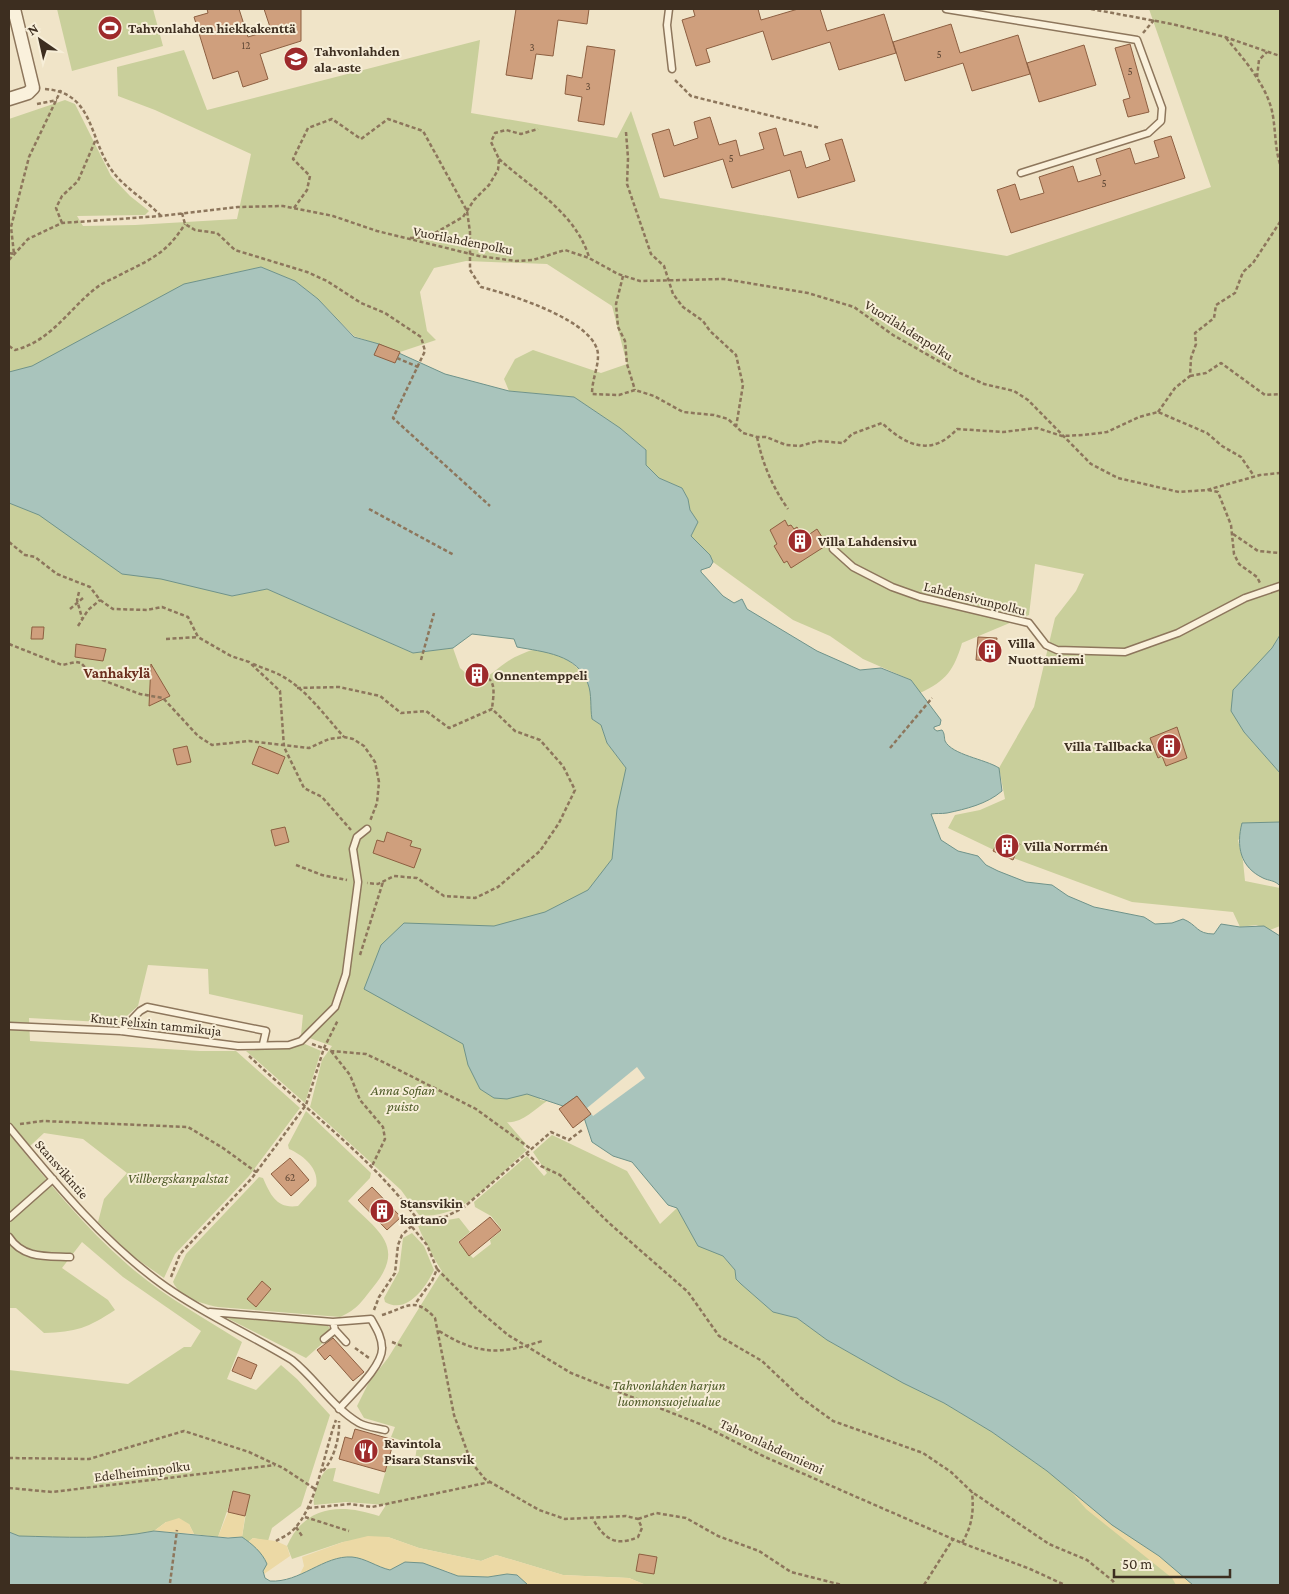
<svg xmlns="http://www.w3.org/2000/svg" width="1289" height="1594" viewBox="0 0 1289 1594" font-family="'Crimson Pro',serif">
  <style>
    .green { fill: #c9cf9b }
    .sand { fill: #ecd9a5 }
    .water { fill: #a9c4bc; stroke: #6f938a }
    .pier { fill: #f0e4c8 }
    .building { fill: #cf9f7d; stroke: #8d5f41 }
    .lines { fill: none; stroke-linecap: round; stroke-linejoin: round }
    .service-casing { stroke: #8d765c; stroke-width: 9 }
    .minor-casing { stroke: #8d765c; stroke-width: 15 }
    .path { stroke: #8d765c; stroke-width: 2.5; stroke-dasharray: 4 2.5; stroke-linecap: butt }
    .service { stroke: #faf1dc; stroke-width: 6 }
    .minor { stroke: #faf1dc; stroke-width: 12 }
    .labels { text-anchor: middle; stroke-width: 4; stroke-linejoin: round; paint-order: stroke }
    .number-label { font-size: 11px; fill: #624a37 }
    .poi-label { font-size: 14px; font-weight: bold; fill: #3d2e20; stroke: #f7eed8; text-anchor: start }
    .street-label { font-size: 14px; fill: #3d2e20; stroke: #f7eed8 }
    .park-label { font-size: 14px; font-style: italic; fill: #4d5a26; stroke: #f7eed8 }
    .neighbourhood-label { font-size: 15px; font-weight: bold; fill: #6b2e1e; stroke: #f7eed8 }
  </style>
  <rect width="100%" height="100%" fill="#f0e4c8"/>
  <path class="green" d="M 57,9 L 153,9 L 163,46 L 72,71 Z
    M 1149,9 L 1280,9 L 1280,635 L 1272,648 L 1244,732 L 1280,773 L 1280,822 L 1267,823 L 1238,840 L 1243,861 L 1245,881 L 1280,888 L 1280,926 L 1270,930 L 1256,925 L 1240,927 L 1233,912 L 1132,902 L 1013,858 L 1020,850 L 1018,849 L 1020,844 L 1002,835 L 994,850 L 948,828 L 955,815 L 980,810 L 1005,799 L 999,768 L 1034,707 L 1055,618 L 1076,591 L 1084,574 L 1035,564 L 1029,615 L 962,643 C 954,670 946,681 920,693 L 911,680 L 863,659 L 830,636 L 793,620 L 713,562 L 710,555 L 691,536 L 698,522 L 690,510 L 688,499 L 682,488 L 659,478 L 646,465 L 646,450 L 620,428 L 574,397 L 509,391 L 504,379 L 515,359 L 533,350 L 601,373 L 627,364 L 612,306 L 547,264 L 466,261 L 434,268 L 420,292 L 427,331 L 436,340 L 400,352 L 354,336 L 318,299 L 295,281 L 261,267 L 215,277 L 232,596 L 267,589 L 413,653 L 453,648 L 460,668 L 476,682 C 490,678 501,664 515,657 C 520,655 527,651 533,650 C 552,647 582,665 588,684 C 592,694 590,708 592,719 L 601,725 L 607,743 L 626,768 L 647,811 L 540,1100 L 547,1101 C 535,1109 521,1124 507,1122 L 526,1144 L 523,1147 L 527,1150 C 497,1176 463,1221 419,1215 L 401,1190 L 310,1107 L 322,1060 L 332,1046 L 301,1035 L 303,1015 L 209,994 L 208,969 L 148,965 L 138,1006 L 119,1023 L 29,1018 L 30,1041 L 200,1051 L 236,1051 L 300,1108 L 249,1176 L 175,1254 L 164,1278 L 131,1255 L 98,1222 L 104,1199 L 127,1173 L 83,1139 L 44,1133 L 30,1146 L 16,1129 L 10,1135 C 47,1180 84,1227 128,1265 C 162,1295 204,1318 242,1342 L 227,1379 L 256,1390 L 281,1365 L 297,1379 L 330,1415 L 301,1506 L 272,1528 L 268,1541 L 253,1538 L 248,1542 L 242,1537 L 249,1495 L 234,1491 L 218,1537 L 194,1534 L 189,1524 L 166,1522 L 154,1531 L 129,1536 L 91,1538 L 19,1536 L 9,1532 L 9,1370 L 128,1384 L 184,1347 L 191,1347 L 201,1331 L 123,1277 L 82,1242 L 62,1268 L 108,1300 L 115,1310 C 88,1328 76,1332 44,1333 L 16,1308 L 9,1308 L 9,119 L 65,100 L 75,104 L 111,176 L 130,196 L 149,211 L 145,215 L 77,216 L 83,226 L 135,225 L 237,219 L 251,154 L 155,110 L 118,96 L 117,67 L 184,50 L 207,110 L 480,40 L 471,113 L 617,138 L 631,111 L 660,198 L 1007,256 L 1211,187 Z
    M 305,1044 L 321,1051 L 305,1103 L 246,1051 L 294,1047 Z
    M 306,1111 L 371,1173 L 370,1178 L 348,1201 C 376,1230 407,1245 374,1286 C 362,1301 358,1309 340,1317 L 218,1307 C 203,1304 180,1298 173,1282 L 186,1254 L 259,1177 L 263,1178 C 271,1196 277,1209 298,1206 L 316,1186 C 320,1169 303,1155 289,1149 L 288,1145 Z
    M 552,1135 L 627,1171 L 660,1224 L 677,1208 L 698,1245 L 723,1256 L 735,1270 L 736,1279 L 741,1284 L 773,1312 L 797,1318 L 827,1340 L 903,1383 L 944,1403 L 992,1432 L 1047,1471 L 1193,1585 L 646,1585 L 629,1578 L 563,1575 L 496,1555 L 481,1561 L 419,1548 L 388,1537 L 343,1542 L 292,1559 L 287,1546 C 305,1505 341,1503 379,1516 L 386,1505 L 346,1502 L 314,1505 C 312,1497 320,1473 328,1469 C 330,1468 334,1468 336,1468 L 333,1481 L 379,1494 L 390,1456 L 415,1460 L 417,1446 L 391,1437 L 395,1427 L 364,1418 L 357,1406 L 369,1382 L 388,1358 L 442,1271 C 438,1266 418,1229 418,1225 L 459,1218 L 470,1232 L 458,1242 L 473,1258 L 491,1244 L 490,1240 L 502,1230 L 491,1216 L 475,1207 L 474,1202 L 527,1156 L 544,1176 L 547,1173 L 533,1152 Z
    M 412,1233 L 424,1246 L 434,1270 C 426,1287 407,1315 385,1302 L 384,1298 L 399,1271 L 403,1238 Z
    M 219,1314 L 327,1325 L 334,1333 L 306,1358 Z"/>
  <path class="sand" d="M 1068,1488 L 1112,1525 L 1159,1556 L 1193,1585 L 1176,1585 L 1172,1578 L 1086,1509 Z
    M 228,1512 L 245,1516 L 242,1537 L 218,1537 Z
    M 179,1518 L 189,1524 L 194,1534 L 154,1531 L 166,1522 Z
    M 368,1536 L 388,1537 L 419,1548 L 481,1561 L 496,1555 L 563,1575 L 629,1578 L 646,1585 L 528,1585 L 517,1575 L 507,1574 L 488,1577 L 458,1576 L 447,1571 L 405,1562 L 390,1570 L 366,1562 L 299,1576 L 304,1566 L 302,1557 L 343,1542 Z
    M 253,1538 L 276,1541 L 287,1546 L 290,1556 L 264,1574 C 263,1562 259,1550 248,1542 Z"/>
  <path class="water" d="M 261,267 L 295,281 L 318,299 L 354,337 L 379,344 L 445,374 L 509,391 L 574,397 L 620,428 L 646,450 L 646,465 L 659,478 L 682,488 L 688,499 L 690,510 L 698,522 L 691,536 L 710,555 L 713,562 L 710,567 L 701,570 L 701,572 L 723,596 L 734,603 L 742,599 L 747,609 L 817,651 L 860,670 L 881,668 L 911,680 L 941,720 L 940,725 L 934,727 L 934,729 L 937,731 L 942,730 C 945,734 944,737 945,741 C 952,755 985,759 999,768 L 1002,791 C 987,804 966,809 947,813 C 941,814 936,813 931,814 L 941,840 L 958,851 L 978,856 L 986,865 L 998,871 L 1026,882 L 1052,885 L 1068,896 L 1094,907 L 1144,917 L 1155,924 L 1172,923 L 1183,919 C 1198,925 1196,934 1214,934 L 1221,924 L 1240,927 L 1264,926 L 1280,936 L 1280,1585 L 1193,1585 L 1159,1556 L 1112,1525 L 1047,1471 L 992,1432 L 944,1403 L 903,1383 L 827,1340 L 797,1318 L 773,1312 L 741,1284 L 736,1279 L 735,1270 L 723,1256 L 698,1246 L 677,1208 L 668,1205 L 632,1162 L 613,1156 L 592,1142 L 577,1096 L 563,1106 L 527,1094 L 507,1099 L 494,1098 L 480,1089 L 468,1065 L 463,1044 L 364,989 L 381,945 L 404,923 L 494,926 L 545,912 L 588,890 L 612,859 L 617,809 L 626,768 L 607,743 L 601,725 L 592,719 C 590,708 592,694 588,684 C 578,654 543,652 517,647 L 514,639 L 472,634 L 453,648 L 413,653 L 267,589 L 232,596 L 161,579 L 122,574 L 39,515 L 9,503 L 9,372 L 32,366 L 184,284 Z
    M 1280,635 L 1280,773 L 1244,732 L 1231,711 L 1233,690 L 1272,648 Z
    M 1280,822 L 1280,886 C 1275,880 1269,881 1263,878 C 1240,867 1236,846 1242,823 Z
    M 154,1531 L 228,1538 L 242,1537 C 252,1544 262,1552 267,1564 L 263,1571 L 265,1578 L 270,1581 C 300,1583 324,1555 352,1557 C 365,1558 377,1567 390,1570 L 405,1562 L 423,1563 L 458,1576 L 488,1577 L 507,1574 L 517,1575 L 528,1585 L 9,1585 L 9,1532 L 19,1536 C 64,1537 109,1540 154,1531 Z"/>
  <path class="pier" d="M 637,1067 L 645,1078 L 593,1116 L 587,1108 Z"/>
  <path class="building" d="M 207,9 L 239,9 L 248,37 L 271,30 L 264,9 L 301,9 L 301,41 L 260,54 L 268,79 L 243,87 L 238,71 L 213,79 L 194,17 L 208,13 Z
    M 516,9 L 589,9 L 587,24 L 558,20 L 553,56 L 536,54 L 532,79 L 506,75 Z
    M 693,9 L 758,9 L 761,20 L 798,9 L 820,9 L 827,31 L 884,14 L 896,53 L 839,70 L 830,42 L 772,60 L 763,31 L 706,49 L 710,62 L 696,66 L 682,20 L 695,16 Z
    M 951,24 L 960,53 L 1018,35 L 1030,74 L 972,91 L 963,63 L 905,81 L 893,42 Z
    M 1130,44 L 1149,112 L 1128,117 L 1123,100 L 1130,98 L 1115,48 Z
    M 1084,45 L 1096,85 L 1039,102 L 1027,63 Z
    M 587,46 L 615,50 L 604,125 L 578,121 L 582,97 L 565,94 L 567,75 L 582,78 Z
    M 710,117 L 719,145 L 736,140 L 740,156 L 764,149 L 759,133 L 776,128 L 784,156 L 801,151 L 806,168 L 830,160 L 825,144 L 842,139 L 855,181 L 798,198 L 790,170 L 732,188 L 723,159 L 664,177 L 652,134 L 669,129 L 674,146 L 698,138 L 694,122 Z
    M 1171,136 L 1185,178 L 1011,233 L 997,190 L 1015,184 L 1020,200 L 1044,193 L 1039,177 L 1073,166 L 1078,182 L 1101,175 L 1096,159 L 1130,148 L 1135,164 L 1159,157 L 1154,141 Z
    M 379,344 L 400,352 L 395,363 L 374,355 Z
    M 785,520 L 788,526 L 791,525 L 794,529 L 797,527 L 804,538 L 817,529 L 827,545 L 791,568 L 787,561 L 784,563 L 774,546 L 777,544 L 770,530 Z
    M 32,627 L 44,627 L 43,639 L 31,639 Z
    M 978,637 L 997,638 L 994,661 L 976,660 Z
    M 76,644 L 106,649 L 103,661 L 75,657 Z
    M 151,664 L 170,696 L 149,706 Z
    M 1177,727 L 1187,758 L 1166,766 L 1162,756 L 1158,758 L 1150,738 Z
    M 187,746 L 191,762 L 177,765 L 173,749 Z
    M 259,746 L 285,757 L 278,774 L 252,764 Z
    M 285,827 L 289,842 L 275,846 L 271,830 Z
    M 387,832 L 412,841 L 410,846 L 421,849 L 414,868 L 373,853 L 377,840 L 384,842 Z
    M 1001,835 L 1020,844 L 1013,860 L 993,851 Z
    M 577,1096 L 591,1114 L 573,1128 L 559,1109 Z
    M 290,1158 L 309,1180 L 291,1196 L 271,1174 Z
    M 372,1187 L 401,1217 L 387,1230 L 358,1200 Z
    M 490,1217 L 501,1230 L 469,1256 L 459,1242 Z
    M 262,1281 L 271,1289 L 256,1307 L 247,1299 Z
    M 333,1338 L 364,1372 L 353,1381 L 330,1355 L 325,1360 L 317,1350 Z
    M 238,1357 L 257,1365 L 251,1379 L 232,1371 Z
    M 355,1429 L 394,1440 L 385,1472 L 339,1459 L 345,1437 L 352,1439 Z
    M 233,1491 L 250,1495 L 245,1516 L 228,1512 Z
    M 639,1554 L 657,1557 L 654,1574 L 636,1571 Z"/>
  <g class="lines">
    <defs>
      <path id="service" d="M 669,9 L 667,25 L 672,69
        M 946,9 L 1137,40 L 1162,108 L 1161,121 L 1148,133 L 1021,173
        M 833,549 L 853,567 L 892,587 L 920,597 L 1029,623 L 1046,645 L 1057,650 L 1125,652 L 1178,633 L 1245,598 L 1280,586
        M 9,1026 L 121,1031 L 238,1046 L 289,1045 L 301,1041 L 335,1007 L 346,974 L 358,882 L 353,849 L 357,837 L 367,829
        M 121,1031 L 140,1011 L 147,1007 L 266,1031 L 263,1044
        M 9,1127 C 56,1184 105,1244 166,1287 C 206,1315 251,1335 292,1360 C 316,1379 332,1407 359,1423 C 366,1427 377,1428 385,1430
        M 9,1218 L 53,1179
        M 9,1237 C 23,1259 47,1256 70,1257
        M 210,1312 L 333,1322 L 371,1319 C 376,1328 382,1337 382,1348 C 383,1366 351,1395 339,1409
        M 333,1322 L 335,1330 L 346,1342
        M 324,1339 L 335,1330"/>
      <path id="minor" d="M 9,99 L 28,93 L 33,88 L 14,9"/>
    </defs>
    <use href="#service" class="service-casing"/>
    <use href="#minor" class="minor-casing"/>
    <path class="path" d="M 1091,9 L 1172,24 L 1225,37 L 1280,56
      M 1143,33 L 1154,20
      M 1226,38 C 1243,58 1263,81 1271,107 C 1276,125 1274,145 1280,164
      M 1257,77 L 1259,60 L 1267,52
      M 675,80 L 691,96 L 820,128
      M 45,89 C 95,93 88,139 113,172 C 126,189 146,200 161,216
      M 37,104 L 57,100
      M 626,132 L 628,158 L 627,184 L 651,254 L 664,266 L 673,294 L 683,307 L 703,321 L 710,331 L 736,355 L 743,385 L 736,427
      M 499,159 C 532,189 575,212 589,257
      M 294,208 L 307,190 L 310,176 L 293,159 L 308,128 L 332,119 L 361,139 L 388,119 L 423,131 L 467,211 L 470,232 L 470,270 L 481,287 C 508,294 599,321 598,356 C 598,368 592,380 592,394 L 619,395 L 635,390 L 654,396 L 683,412 L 714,415 L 728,419 L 743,433 L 757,437 L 766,437 L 786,445 L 800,446 L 818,441 L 843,443 L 852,434 L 882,423 C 906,446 932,457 957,429 L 1003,432 L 1037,428 L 1062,436 L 1084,435 L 1107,432 L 1139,417 L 1158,412 L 1207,433 L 1222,446 L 1241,457 L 1254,476
      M 182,213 L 185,224 L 195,230 L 217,233 L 235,250 L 307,272 L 327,281 L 361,303 L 385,313 L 421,337 L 425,351 L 393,418 L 490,506
      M 62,223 L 56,208 L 62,196 L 78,181 L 96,139
      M 410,238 L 428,237 L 463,217 L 474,200 L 489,185 L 498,170 L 499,159 L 491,142 L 495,133 L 506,130 L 521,134 L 538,129
      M 9,253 L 14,254 L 11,227 L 29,157 L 61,90
      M 9,260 L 28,239 L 62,223 L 161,216 L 238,207 L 283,206 L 333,216 L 377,231 L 479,256 L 516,261 L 533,260 L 565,250 L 589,258 L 618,274 L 640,281 L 724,279 L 808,293 L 854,307 L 893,335 L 958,372 L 984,384 L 1014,391 L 1028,400 L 1091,464 L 1118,478 L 1179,492 L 1207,490 L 1260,475 L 1280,473
      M 623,276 L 616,304 L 618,327 L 625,341 L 627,364 L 635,390
      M 9,346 L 15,350 C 51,341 68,310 96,288 C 102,283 110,280 116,277 C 148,260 165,256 185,224
      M 397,358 L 418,367
      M 1190,376 L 1206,373 L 1221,363 L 1265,395 L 1280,394
      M 1158,412 L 1175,388 L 1190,376 L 1191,358 L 1196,344 L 1195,333 L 1214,318 L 1216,305 L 1235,293 L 1243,272 L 1253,263 L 1280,222
      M 757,437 C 763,465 772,486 788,509
      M 1208,490 L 1218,492 L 1231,525 L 1234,554 L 1239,564 L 1257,577 L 1260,583
      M 369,509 L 454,555
      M 1233,534 L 1258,551 L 1280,553
      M 9,542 L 25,555 L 35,557 L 57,574 L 90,587 L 100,600 L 113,609 L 147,610 L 162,607 L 188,617 L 198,637 L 231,656 L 249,662 L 280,691 L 284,747 L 304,788 L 322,797 L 351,830
      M 79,592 L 77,600 L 82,618
      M 70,609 L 83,598
      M 78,626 L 88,610 L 100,600
      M 166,639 L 198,637
      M 9,644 L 62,665 L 76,662 L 81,663 L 94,677 L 140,694 L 163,698 L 198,736 L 212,745 L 249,741 L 309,748 L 329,739 L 344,737 L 353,739 L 364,746 L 375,762 L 379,782 L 377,803 L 370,821
      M 421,660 L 434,613
      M 253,664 C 262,668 273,671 282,676 C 307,690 325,716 344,737
      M 482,676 C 498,678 493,697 492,709
      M 297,688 L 339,687 L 380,696 L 401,713 L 426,711 L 449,728 L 492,709 L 515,731 L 540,740 L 563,766 L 575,790 L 559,823 L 540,851 L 498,887 L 475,898 L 444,896 L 417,878 L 394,876 L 378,884 L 367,883
      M 890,748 L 932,698
      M 296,865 L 322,875 L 347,880
      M 360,955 L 383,882
      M 312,1044 L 331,1051 L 366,1054 L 385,1063 L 476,1109 L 531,1149
      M 331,1051 L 350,1075 L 360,1100 L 383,1127 L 385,1139 L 372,1166
      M 249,1056 C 306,1110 371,1157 418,1220
      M 20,1124 L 43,1121 L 188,1127 L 223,1148 L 256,1172
      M 526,1153 L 541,1166 L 560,1175 L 609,1223 L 688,1292 L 719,1336 L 762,1361 L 800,1397 L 833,1421 L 923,1453 L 951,1472 L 972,1492 L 1049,1544 L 1087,1560 L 1113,1581 L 1115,1585
      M 412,1227 L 427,1245 L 437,1269 L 432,1281 L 415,1304
      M 437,1269 L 476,1308 L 508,1335 L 571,1373 L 700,1424 L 765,1457 L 962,1543 L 1030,1569 L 1065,1585
      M 171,1277 L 180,1254 L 252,1178 L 306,1105 L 324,1048 L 338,1020
      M 374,1310 L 379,1297 L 395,1273 L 398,1245 L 402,1235 L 418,1220 L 445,1217 L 463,1208 L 551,1132 L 569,1140 L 582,1130
      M 382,1315 C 406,1308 414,1295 435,1318 L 454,1415 L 471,1462 L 485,1479 L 539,1510 L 565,1519 L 626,1516 L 638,1519 L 642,1528 L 638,1537 C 616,1547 604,1539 593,1519
      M 439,1331 C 478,1355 499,1355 542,1341
      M 392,1342 L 402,1346
      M 355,1348 L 369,1358
      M 9,1458 L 89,1459 L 184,1431 L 249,1452 L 283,1468 L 315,1489
      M 323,1471 C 334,1459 340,1437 339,1421
      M 9,1488 L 52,1492 L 275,1465
      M 308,1508 L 350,1504 L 372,1507 L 490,1482
      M 305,1517 L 349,1531
      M 638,1519 L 656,1513 L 686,1518 L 718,1536 L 759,1551 L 791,1572 L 842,1585
      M 296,1527 L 302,1536
      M 276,1541 C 281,1538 288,1535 292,1531 C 317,1508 324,1451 336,1420
      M 962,1543 C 972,1526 974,1512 972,1492
      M 170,1583 L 177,1530
      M 924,1585 L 953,1539"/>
    <use href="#service" class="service"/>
    <use href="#minor" class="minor"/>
  </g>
  <defs>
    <symbol id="stadium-disc" viewBox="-11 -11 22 22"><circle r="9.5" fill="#9e2a2b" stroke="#f7eed8"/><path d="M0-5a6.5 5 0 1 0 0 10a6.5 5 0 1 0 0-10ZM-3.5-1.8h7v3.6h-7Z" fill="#fff"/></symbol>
    <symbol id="school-disc" viewBox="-11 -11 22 22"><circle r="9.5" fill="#9e2a2b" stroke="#f7eed8"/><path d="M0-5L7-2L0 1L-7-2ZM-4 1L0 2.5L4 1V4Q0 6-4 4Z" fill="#fff"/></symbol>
    <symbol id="building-disc" viewBox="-11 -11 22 22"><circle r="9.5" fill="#9e2a2b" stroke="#f7eed8"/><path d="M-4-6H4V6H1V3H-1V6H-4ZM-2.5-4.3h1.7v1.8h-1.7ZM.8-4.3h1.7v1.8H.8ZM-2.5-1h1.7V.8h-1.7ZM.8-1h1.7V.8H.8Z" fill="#fff"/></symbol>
    <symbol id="restaurant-disc" viewBox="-11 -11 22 22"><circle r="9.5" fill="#9e2a2b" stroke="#f7eed8"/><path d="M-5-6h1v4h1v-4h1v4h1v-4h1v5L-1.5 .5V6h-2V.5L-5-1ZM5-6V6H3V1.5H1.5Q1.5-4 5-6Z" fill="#fff"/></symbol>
  </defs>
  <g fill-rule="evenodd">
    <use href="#stadium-disc" x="96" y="14" width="28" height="28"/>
    <use href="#school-disc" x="282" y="45" width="28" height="28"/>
    <use href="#building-disc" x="786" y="527" width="28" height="28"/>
    <use href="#building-disc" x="976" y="637" width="28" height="28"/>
    <use href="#building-disc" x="463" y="661" width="28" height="28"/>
    <use href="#building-disc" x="1155" y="732" width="28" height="28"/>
    <use href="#building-disc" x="993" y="832" width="28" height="28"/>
    <use href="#building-disc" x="368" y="1197" width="28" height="28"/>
    <use href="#restaurant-disc" x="352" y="1437" width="28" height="28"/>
  </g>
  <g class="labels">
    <g class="number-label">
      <text x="246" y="49">12</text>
      <text x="532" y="51">3</text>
      <text x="939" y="58">5</text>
      <text x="1130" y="75">5</text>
      <text x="588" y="90">3</text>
      <text x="731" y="162">5</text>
      <text x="1104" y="187">5</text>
      <text x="290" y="1181">62</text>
    </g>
    <g class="poi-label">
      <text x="128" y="33">Tahvonlahden hiekkakenttä</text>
      <text x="314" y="56">Tahvonlahden<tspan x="314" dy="16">ala-aste</tspan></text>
      <text x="818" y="546">Villa Lahdensivu</text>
      <text x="1008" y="648">Villa<tspan x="1008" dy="16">Nuottaniemi</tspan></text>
      <text x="494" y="680">Onnentemppeli</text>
      <text x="1152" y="751" text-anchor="end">Villa Tallbacka</text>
      <text x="1024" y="851">Villa Norrmén</text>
      <text x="400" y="1208">Stansvikin<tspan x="400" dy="16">kartano</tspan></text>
      <text x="384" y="1448">Ravintola<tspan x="384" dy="16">Pisara Stansvik</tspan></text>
    </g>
    <g class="street-label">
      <text transform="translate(463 240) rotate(11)" y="5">Vuorilahdenpolku</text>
      <text transform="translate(909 330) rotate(32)" y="5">Vuorilahdenpolku</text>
      <text transform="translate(975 598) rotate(14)" y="5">Lahdensivunpolku</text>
      <text transform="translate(156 1024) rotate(6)" y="5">Knut Felixin tammikuja</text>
      <text transform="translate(62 1169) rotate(49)" y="5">Stansvikintie</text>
      <text transform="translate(772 1446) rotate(25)" y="5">Tahvonlahdenniemi</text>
      <text transform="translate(142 1471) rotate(-7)" y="5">Edelheiminpolku</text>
    </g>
    <g class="park-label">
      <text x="403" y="1095">Anna Sofian<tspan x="403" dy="16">puisto</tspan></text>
      <text x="178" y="1183">Villbergskanpalstat</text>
      <text x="669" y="1390">Tahvonlahden harjun<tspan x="669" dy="16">luonnonsuojelualue</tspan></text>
    </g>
    <g class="neighbourhood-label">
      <text x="117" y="678">Vanhakylä</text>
    </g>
  </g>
  <rect width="1289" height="1594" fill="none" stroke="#3d2e20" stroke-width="20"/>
  <g transform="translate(40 40) rotate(326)" stroke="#f7eed8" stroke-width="4" paint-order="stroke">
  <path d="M0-4L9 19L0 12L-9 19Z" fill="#3d2e20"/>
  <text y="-8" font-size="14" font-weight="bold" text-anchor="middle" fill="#3d2e20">N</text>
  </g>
  <path d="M1114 1569v8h116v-8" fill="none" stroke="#3d2e20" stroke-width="2.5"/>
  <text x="1122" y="1569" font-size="15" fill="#3d2e20" stroke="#f7eed8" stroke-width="4" paint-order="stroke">50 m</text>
</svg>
